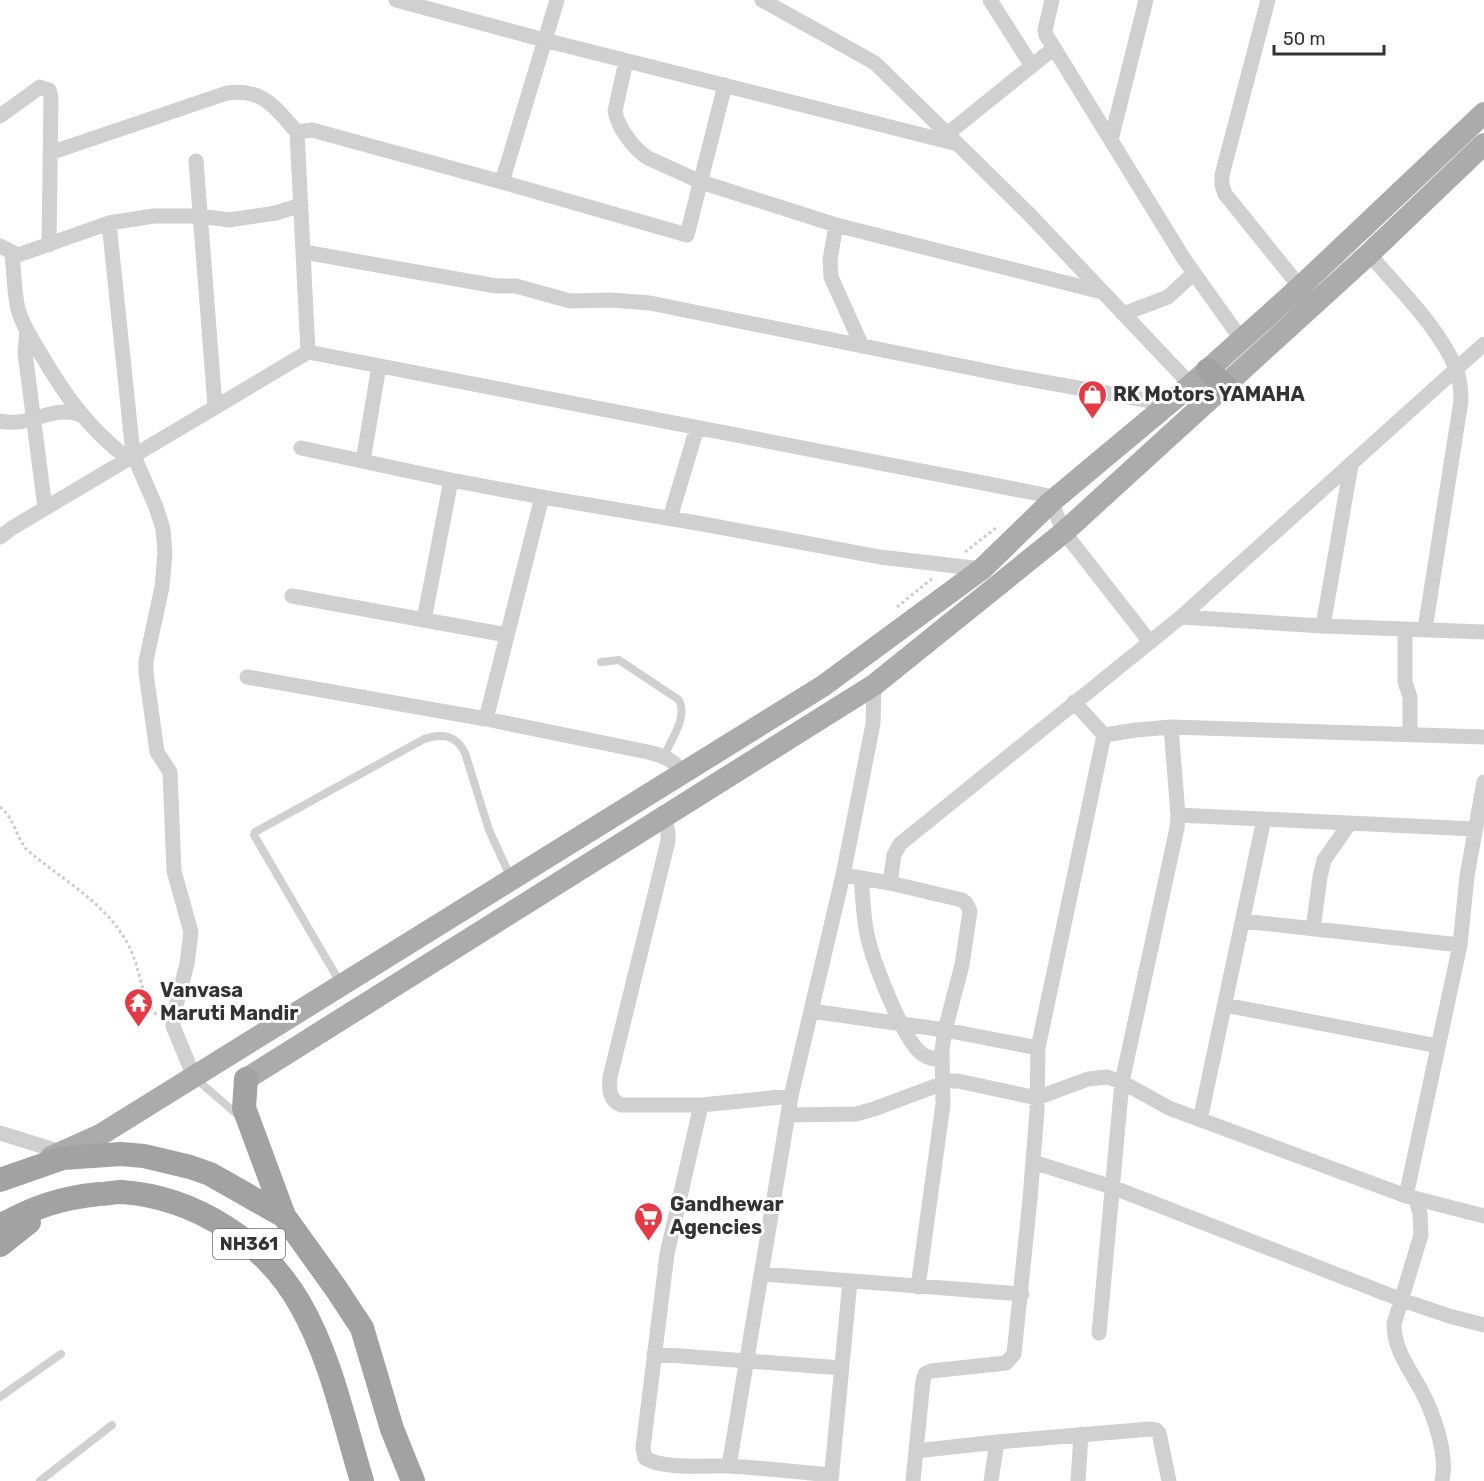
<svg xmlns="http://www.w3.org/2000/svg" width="1484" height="1481" viewBox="0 0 1484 1481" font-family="Rubik,sans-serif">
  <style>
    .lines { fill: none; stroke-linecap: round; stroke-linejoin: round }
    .path { stroke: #cdcdcd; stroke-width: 3; stroke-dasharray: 3 3; stroke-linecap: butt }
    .service { stroke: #d0d0d0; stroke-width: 8 }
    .minor { stroke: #d0d0d0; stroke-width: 15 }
    .primary { stroke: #ababab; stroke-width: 22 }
    .trunk { stroke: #a2a2a2; stroke-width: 24 }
    .labels { text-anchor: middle; stroke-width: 6; stroke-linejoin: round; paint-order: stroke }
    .shield { fill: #fff; stroke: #707070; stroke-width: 1.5 }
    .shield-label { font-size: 18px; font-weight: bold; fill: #333 }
    .poi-label { font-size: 20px; font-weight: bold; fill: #333; stroke: #fff; text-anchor: start }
  </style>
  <rect width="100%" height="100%" fill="#fff"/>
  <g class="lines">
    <path class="path" d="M 965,552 L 997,527
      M 897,607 L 934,577
      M 0,807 C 13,816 16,836 26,849 C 56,875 100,900 121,933 C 126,940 131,949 134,958 C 141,976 143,1005 159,1017"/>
    <path class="service" d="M 601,662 L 619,660 L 679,700 C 688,717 671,740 664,756
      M 341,984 L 254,835 L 255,832 L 424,739 C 443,733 456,735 465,753 L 489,830 L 511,878
      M 195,1078 L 240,1117
      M 0,1397 L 61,1354
      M 40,1481 L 112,1425"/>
    <path class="minor" d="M 396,0 L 544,40 L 954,143
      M 557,0 L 502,182 L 687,235 L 725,85
      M 762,0 L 875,63 L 1028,213 L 1191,385
      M 990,0 L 1032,66
      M 1052,0 L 1045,30 L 1046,35 L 1184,259 L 1241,339
      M 1268,0 L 1222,175 L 1222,185 L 1225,194 L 1300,287
      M 626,61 L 615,111 C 618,128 633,148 648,158 L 701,182 L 836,225 L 1102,292
      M 0,116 L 40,87 L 49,90 L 51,97 L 49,245
      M 297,132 L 312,130 L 502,182
      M 946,135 L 1054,48
      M 1111,140 L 1146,0
      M 196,161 L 215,406
      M 109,223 L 133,454 L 156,507 L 163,529 L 165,553 L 162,587 L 146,661 L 146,673 L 157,752 L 170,772 L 174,871 L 191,932 L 187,964 L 174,1013 L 173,1026 L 194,1077
      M 836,225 L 830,260 L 831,277 L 862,346
      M 0,246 L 18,255 L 109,223 L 128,220 L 154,216 L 200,216 L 229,220 L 276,213 L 301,205
      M 304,252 L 496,286 L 516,286 L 570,301 L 611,300 L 650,303 L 1016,377 L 1168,404
      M 12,254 C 14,272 14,292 18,309 C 22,324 31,338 39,351 C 64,394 87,427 127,458
      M 1369,254 C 1398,288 1439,327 1456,369 C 1460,379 1461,390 1461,401 L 1425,629
      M 1123,314 L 1168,297 L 1194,273
      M 27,330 L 25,353 L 45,508
      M 308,352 L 1045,495 L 1051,502 L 1064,532 L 1150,642
      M 0,421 C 32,428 50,404 81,415
      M 301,448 L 451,480 L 542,497 L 703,524 L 880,557 L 982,569
      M 363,461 L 379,366
      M 670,518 L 697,428
      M 0,537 L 12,528 L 308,352 L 297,132 C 275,108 264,88 227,93 L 50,153
      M 292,596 L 507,635
      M 1181,617 L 1323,626 L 1484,632
      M 424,620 L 451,480
      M 1323,626 L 1351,465
      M 1405,629 L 1405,682 L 1410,697 L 1410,735
      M 247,677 L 486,719 L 648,752 C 664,756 674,760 683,773
      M 486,719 L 542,497
      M 1104,735 L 1136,730 L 1171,727 L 1484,737
      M 1178,815 L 1475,829
      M 664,816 L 668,832 L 668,841 L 610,1077 C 609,1089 609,1100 621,1105 L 701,1105 L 791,1096
      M 843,875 L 890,883 L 894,855 L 900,844 L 1181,617 L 1484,344
      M 861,878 C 863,896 863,916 867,934 C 872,959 902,1037 920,1052 C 926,1058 933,1059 942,1059
      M 890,883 L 962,900 L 966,903 L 970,911 L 962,965 L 945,1030 L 942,1050 L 943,1104 L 918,1287
      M 1243,921 L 1460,945
      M 1313,929 L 1320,877 L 1324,860 L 1350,823
      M 1225,1005 L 1438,1046
      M 811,1011 L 945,1030 L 1038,1048
      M 701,1105 L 667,1254 L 643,1448 L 645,1458 C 665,1470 705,1465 729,1466 C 763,1468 798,1472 832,1475
      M 788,1115 L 856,1114 L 874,1109 L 949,1081 L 958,1081 L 1037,1098 L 1088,1079 L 1107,1077 L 1122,1082 L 1169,1108 L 1406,1196 L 1484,1216
      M 1200,1120 L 1264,819
      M 0,1133 L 61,1152
      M 1033,1162 L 1112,1187 L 1402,1300 L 1449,1316 L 1484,1325
      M 1406,1196 L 1460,945 L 1467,876 L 1484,782
      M 1416,1199 L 1420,1214 L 1421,1235 L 1394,1324 C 1394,1351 1410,1369 1422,1392 C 1434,1415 1448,1455 1442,1481
      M 761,1274 L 1022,1294
      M 1099,1333 L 1122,1082 L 1177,828 L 1178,815 L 1171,727
      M 654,1354 L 842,1368
      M 997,1442 L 1150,1429 L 1156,1430 L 1159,1433 L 1169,1481
      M 916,1451 L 997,1442 L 991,1481
      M 729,1466 L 791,1096 L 843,875 L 873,724 L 874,685
      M 831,1481 L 850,1281
      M 913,1481 L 923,1381 L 925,1374 L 931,1371 L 1006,1363 L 1014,1354 L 1030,1199 L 1037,1111 L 1038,1048 L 1104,735 L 1074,702
      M 1078,1481 L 1081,1434"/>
    <path class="primary" d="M 246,1079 L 874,685 L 1064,532 L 1369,254 L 1484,144
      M 51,1157 L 100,1135 L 823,686 L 982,569 L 1051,502 L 1191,385 L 1300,287 L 1484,113"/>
    <path class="trunk" d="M 1208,370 L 1225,387
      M 246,1079 L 244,1108 L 284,1216 L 335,1287 L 362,1328 L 392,1429 L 413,1481
      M 0,1180 L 63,1158 L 121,1154 L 144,1156 L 190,1167 L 210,1174 L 284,1216
      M 0,1226 C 34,1207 60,1198 99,1194 C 106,1194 114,1192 122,1192 C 194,1197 265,1242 300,1304 C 331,1358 344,1422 362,1481
      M 0,1245 L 29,1222"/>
  </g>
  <defs>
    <symbol id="shop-pin" viewBox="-11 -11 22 30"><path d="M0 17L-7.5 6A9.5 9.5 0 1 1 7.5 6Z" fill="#e63946" stroke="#fff"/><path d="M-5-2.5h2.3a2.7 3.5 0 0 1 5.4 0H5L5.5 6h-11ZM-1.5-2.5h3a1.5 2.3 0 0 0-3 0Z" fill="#fff"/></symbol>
    <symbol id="temple-pin" viewBox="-11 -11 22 30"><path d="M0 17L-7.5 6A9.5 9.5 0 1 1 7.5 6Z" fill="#e63946" stroke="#fff"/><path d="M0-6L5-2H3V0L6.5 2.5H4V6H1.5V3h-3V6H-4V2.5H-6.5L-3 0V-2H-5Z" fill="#fff"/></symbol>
    <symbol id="supermarket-pin" viewBox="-11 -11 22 30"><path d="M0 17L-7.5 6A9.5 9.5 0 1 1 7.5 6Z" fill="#e63946" stroke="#fff"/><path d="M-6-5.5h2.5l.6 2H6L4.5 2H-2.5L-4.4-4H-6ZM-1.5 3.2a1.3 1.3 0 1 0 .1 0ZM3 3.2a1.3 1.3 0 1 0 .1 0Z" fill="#fff"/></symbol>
  </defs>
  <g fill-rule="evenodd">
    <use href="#shop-pin" x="1076" y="378" width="33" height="45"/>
    <use href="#temple-pin" x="122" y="986" width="33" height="45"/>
    <use href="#supermarket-pin" x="632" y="1200" width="33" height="45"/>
  </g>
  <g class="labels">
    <rect class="shield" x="213" y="1229" width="72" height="30" rx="4.5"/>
    <g class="shield-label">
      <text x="249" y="1250">NH361</text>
    </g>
    <g class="poi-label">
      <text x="1113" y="401">RK Motors YAMAHA</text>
      <text x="160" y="997">Vanvasa<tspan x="160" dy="23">Maruti Mandir</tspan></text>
      <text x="670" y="1211">Gandhewar<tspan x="670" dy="23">Agencies</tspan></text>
    </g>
  </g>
  <path d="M1274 45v9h110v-9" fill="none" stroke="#333333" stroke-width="3"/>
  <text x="1283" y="45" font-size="18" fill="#333333" stroke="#ffffff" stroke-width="4.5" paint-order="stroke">50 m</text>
</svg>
